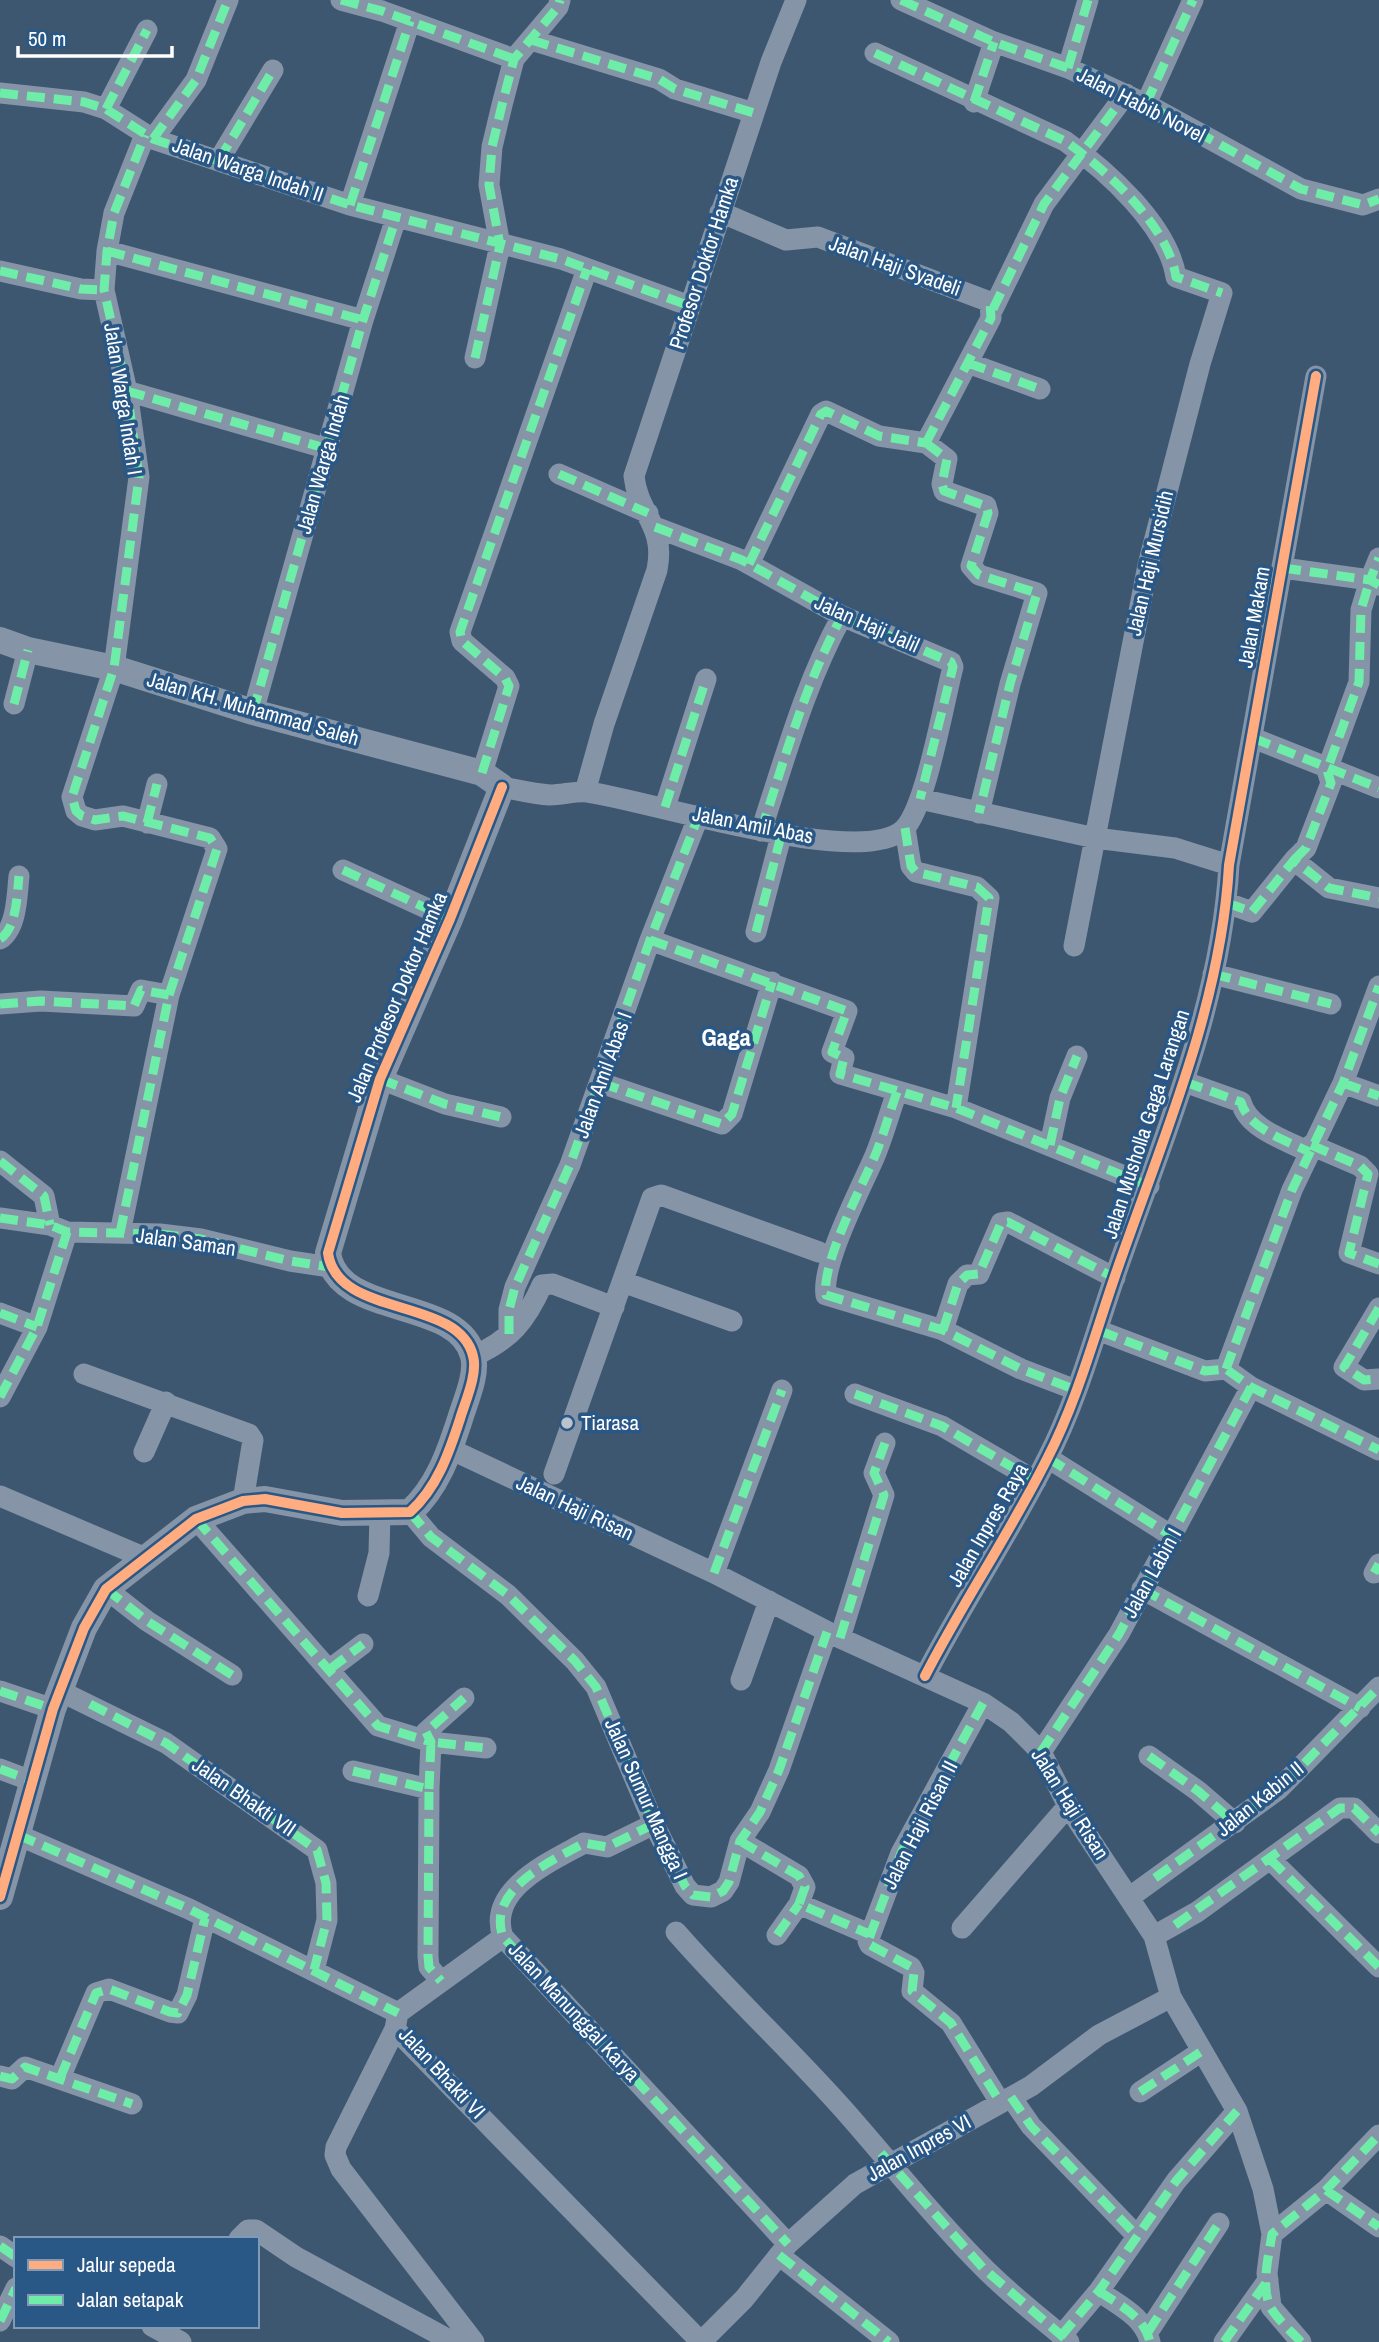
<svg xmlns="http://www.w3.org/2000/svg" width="1379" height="2342" viewBox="0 0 1379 2342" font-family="'Archivo Narrow',sans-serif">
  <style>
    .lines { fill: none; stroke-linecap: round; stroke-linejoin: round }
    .minor { stroke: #8595a7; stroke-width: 21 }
    .tertiary { stroke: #8595a7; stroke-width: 26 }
    .quiet { stroke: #6deda7; stroke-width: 9; stroke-dasharray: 18 9; stroke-linecap: butt }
    .cycleway-casing { stroke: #295786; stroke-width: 15 }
    .cycleway { stroke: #ffac80; stroke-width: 10 }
    .poi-dot { fill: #bbc4cd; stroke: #295786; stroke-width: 2.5 }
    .labels { text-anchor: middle; stroke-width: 7; stroke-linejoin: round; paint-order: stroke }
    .street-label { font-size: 21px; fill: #fff; stroke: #295786 }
    .poi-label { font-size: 21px; fill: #fff; stroke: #295786; text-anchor: start }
    .quarter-label { font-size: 24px; font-weight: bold; fill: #fff; stroke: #295786 }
  </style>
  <rect width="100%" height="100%" fill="#3e5771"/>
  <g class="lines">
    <path class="minor" d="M 341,0 L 382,11 L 514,59
      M 901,0 L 994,42 L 1068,68 L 1146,104 L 1301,189 L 1363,205 L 1379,199
      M 531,40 L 659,79 L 675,89 L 754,113
      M 875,53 L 1065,141 C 1106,170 1168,225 1176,277 L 1222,293 L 1200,364 L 1148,565 L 1074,946
      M 1068,68 L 1088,0
      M 0,93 L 84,102 L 106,109 L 153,139 L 350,205 L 561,259 L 690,306
      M 974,102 L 994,42
      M 1146,104 L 1193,0
      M 106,109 L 147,30
      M 153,139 L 196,80 L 228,0
      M 219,160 L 273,70
      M 350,205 L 410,21
      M 720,212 L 786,240 L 818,237 L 990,302 L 991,318 L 926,443
      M 107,251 L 363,320
      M 0,271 L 81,289 L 104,290
      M 993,309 L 1044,204 L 1126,94
      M 475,358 L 500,245 L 489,185 L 492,147 L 502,105 L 514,59 L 558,7 L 560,0
      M 968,363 L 1040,389
      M 127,391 L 328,449
      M 926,443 L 947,459 L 942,484 L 944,491 L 986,506 L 988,513 L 971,566 L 979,575 L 1037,593 L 1010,684 L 979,813
      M 559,474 L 648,513
      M 749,564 L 821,414 L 826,411 L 879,436 L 926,443
      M 1283,568 L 1370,580 L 1379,558
      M 14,704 L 28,650
      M 253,712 L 363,320 L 396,218
      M 1253,738 L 1379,788
      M 482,773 L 509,686 L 505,678 L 462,641 L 460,632 L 587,269
      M 502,787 C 518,790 534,794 550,795 C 562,795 575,791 587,792 C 648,800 861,870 904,829 C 926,807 944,701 953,667 L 951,662 L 842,616 L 742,560 L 655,527
      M 585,792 L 604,724 L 657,570 C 666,525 638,515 634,476 L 771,62 L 796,0
      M 920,799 L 1095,838 L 1175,848 L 1229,865
      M 665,807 L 706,679
      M 147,823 L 157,784
      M 905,828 L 911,866 L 916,872 L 977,887 L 989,898 L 956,1108
      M 761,831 C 785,758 805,684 842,616
      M 1294,860 L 1306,848 L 1331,783 L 1327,770 L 1359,682 L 1361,610 L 1370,580 L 1379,585
      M 343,870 L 450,919
      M 1227,903 L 1252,912 L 1294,860 L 1329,888 L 1379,898
      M 756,932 L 781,836
      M 0,939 C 17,928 17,895 19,876
      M 650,940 L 847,1011 L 832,1052 L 844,1058 L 840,1074 L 956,1108 L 1149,1186
      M 1213,974 L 1331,1004
      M 0,1004 L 41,1001 L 134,1006 L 141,990 L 169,995
      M 380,1079 L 445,1104 L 501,1117
      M 1185,1082 L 1241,1102 C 1248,1129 1286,1140 1309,1152
      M 601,1083 L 722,1124 L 732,1114 L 772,982
      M 1343,1083 L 1379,1096
      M 897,1092 C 889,1114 883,1137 874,1158 C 861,1188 821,1264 826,1295 L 943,1330 L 1021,1369 L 1076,1390
      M 1050,1145 L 1060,1098 L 1077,1056
      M 1311,1145 L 1360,1166 L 1368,1174 L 1349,1253 L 1379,1264
      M 0,1161 L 44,1196 L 50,1225
      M 0,1218 L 50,1225 L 67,1232 L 160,1234 L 201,1239 L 290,1261 L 330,1267
      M 120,1233 L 169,995 L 217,849 L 210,838 L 123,816 L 95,820 L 82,816 L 76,811 L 72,797 L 114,668 L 139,477 L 127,391 L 104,290 L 107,251 L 114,213 L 145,135
      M 623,1282 L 732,1321
      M 1379,1308 L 1344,1367 L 1364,1380 L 1379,1379
      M 0,1313 L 37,1327
      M 943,1330 L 958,1284 L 967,1275 L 979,1274 L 1001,1223 L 1008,1222 L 1115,1278
      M 1100,1331 L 1205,1371 L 1226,1369 L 1251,1387 L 1379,1450
      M 509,1334 L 509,1310 L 515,1287 L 570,1165 L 650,940 L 699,815
      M 474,1356 C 510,1340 526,1321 542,1285 L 553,1284 L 614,1307
      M 1226,1369 L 1292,1190 L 1343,1083 L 1379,986
      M 84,1374 L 249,1434 L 253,1440 L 243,1501
      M 855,1394 L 942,1426 L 1036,1481
      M 0,1397 L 37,1327 L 67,1232
      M 450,1449 L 714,1573 L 840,1638 L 983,1703 L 1011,1722 L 1041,1752 L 1068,1806 L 1154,1936 L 1171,1997 L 1237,2111 L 1263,2189 L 1272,2234 L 1267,2273 L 1271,2307 L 1301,2342
      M 144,1452 L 166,1402
      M 1048,1458 L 1172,1536
      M 554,1474 L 652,1198 L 661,1195 L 819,1252
      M 0,1496 L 143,1557
      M 410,1512 L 431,1537 L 508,1595 L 575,1661 L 596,1687 L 654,1824 L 685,1886 L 693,1895 L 711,1897 L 723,1891 L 729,1882 L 740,1841 L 760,1812 L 779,1770 L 827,1632
      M 196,1519 L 378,1726 L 431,1742 L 426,1732 L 464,1698
      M 714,1573 L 782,1390
      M 1374,1573 L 1379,1564
      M 106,1589 L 147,1621 L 232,1675
      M 1142,1589 L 1360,1708
      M 368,1596 L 379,1553 L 380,1513
      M 840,1638 L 884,1495 L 874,1473 L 885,1443
      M 330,1669 L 363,1644
      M 925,1676 C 963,1602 1010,1533 1047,1459 C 1077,1401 1094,1337 1115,1276 C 1161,1142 1221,1008 1229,865 L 1316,376
      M 741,1680 L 769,1601
      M 0,1691 L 53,1709
      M 60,1691 L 166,1743 L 317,1850 L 326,1883 L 327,1920 L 314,1970
      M 983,1703 L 901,1853 L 868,1941 L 870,1945 L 911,1967 L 914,1973 L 912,1991 L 951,2023 L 1000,2102
      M 1041,1752 L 1119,1634 L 1251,1387
      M 1149,1756 L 1198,1791 L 1235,1823
      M 0,1769 L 32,1781
      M 353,1771 L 429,1789 L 428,1956 L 429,1967 L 441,1981
      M 429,1789 L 431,1742 L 486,1748
      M 654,1824 L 607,1847 L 584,1843 C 552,1861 486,1889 503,1937 L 788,2244
      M 18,1835 L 189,1909 L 398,2013
      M 740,1841 L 799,1876 L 805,1887 L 799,1904 L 869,1934
      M 1270,1859 L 1379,1967
      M 1130,1897 L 1279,1789 L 1379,1687
      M 962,1928 L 1068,1806
      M 676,1932 C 730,1994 790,2049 844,2110 C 890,2162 932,2216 981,2265 C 1008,2293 1040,2317 1069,2342
      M 777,1935 L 799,1904
      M 1154,1936 L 1197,1912 L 1340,1808 L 1354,1808 L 1379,1833
      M 398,2013 L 395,2029 L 701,2342
      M 398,2013 L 503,1937
      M 395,2029 L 336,2147 L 335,2155 L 341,2169 L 474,2342
      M 0,2076 L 12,2079 L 25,2067 L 132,2104
      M 60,2078 L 96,1993 L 109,1989 L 170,2012 L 178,2013 L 187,1995 L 205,1918
      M 1140,2092 L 1202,2051
      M 1011,2097 L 1031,2126 L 1137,2236
      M 1326,2190 L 1379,2227
      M 1272,2234 L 1326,2190 L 1379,2135
      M 239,2239 L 248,2230 L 256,2230 L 296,2257 L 453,2342
      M 0,2246 L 16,2257
      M 779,2255 L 889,2342
      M 1099,2291 C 1119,2306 1144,2316 1150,2342
      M 0,2321 L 16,2288
      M 152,2326 L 181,2342
      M 1148,2332 L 1219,2223
      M 1061,2336 L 1099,2291 L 1176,2181 L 1237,2111
      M 701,2342 L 744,2299 L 788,2244 L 855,2184 L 1031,2086 L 1099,2035 L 1171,1997
      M 1224,2342 L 1268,2280"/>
    <path class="tertiary" d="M 0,640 L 28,650 L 114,668 L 253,712 L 482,773 L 502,787 L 450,919 L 380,1079 L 328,1253 C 337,1319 459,1296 473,1356 C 478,1374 465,1402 460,1419 C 449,1453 437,1488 410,1512 L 342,1513 L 265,1499 L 243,1501 L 196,1519 L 106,1589 L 84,1628 L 53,1709 L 0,1897"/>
    <path class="quiet" d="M 341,0 L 382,11 L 514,59
      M 901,0 L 994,42 L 1068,68 L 1146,104 L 1301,189 L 1363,205 L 1379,199
      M 531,40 L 659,79 L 675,89 L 754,113
      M 875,53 L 1065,141 C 1106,170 1168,225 1176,277 L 1222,293
      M 1068,68 L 1088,0
      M 0,93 L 84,102 L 106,109 L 153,139 L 350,205 L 561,259 L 690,306
      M 974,102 L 994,42
      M 1146,104 L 1193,0
      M 106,109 L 147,30
      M 153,139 L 196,80 L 228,0
      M 219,160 L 273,70
      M 350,205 L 410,21
      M 107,251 L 363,320
      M 0,271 L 81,289 L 104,290
      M 993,309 L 1044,204 L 1126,94
      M 475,358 L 500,245 L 489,185 L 492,147 L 502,105 L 514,59 L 558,7 L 560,0
      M 968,363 L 1040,389
      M 127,391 L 328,449
      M 926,443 L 947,459 L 942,484 L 944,491 L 986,506 L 988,513 L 971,566 L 979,575 L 1037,593 L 1010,684 L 979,813
      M 926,443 L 991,318 L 990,302
      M 559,474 L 648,513
      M 655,527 L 742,560 L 842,616 L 951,662 L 953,667 L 920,799
      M 749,564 L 821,414 L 826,411 L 879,436 L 926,443
      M 1283,568 L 1370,580 L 1379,558
      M 14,704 L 28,650
      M 253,712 L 363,320 L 396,218
      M 1253,738 L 1379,788
      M 482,773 L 509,686 L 505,678 L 462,641 L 460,632 L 587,269
      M 665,807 L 706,679
      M 147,823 L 157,784
      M 905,828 L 911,866 L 916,872 L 977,887 L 989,898 L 956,1108
      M 761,831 C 785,758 805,684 842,616
      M 1294,860 L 1306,848 L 1331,783 L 1327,770 L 1359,682 L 1361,610 L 1370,580 L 1379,585
      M 343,870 L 450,919
      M 1227,903 L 1252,912 L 1294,860 L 1329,888 L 1379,898
      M 756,932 L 781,836
      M 0,939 C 17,928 17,895 19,876
      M 650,940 L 847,1011 L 832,1052 L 844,1058 L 840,1074 L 956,1108 L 1149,1186
      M 1213,974 L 1331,1004
      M 0,1004 L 41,1001 L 134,1006 L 141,990 L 169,995
      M 380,1079 L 445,1104 L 501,1117
      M 1185,1082 L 1241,1102 C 1248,1129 1286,1140 1309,1152
      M 601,1083 L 722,1124 L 732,1114 L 772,982
      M 1343,1083 L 1379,1096
      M 897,1092 C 889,1114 883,1137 874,1158 C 861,1188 821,1264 826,1295 L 943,1330 L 1021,1369 L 1076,1390
      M 1050,1145 L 1060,1098 L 1077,1056
      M 1311,1145 L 1360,1166 L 1368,1174 L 1349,1253 L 1379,1264
      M 0,1161 L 44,1196 L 50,1225
      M 0,1218 L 50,1225 L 67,1232 L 160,1234 L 201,1239 L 290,1261 L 330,1267
      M 120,1233 L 169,995 L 217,849 L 210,838 L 123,816 L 95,820 L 82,816 L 76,811 L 72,797 L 114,668 L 139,477 L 127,391 L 104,290 L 107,251 L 114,213 L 145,135
      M 1379,1308 L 1344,1367 L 1364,1380 L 1379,1379
      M 0,1313 L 37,1327
      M 943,1330 L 958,1284 L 967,1275 L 979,1274 L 1001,1223 L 1008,1222 L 1115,1278
      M 1100,1331 L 1205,1371 L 1226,1369 L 1251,1387 L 1379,1450
      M 509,1334 L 509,1310 L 515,1287 L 570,1165 L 650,940 L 699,815
      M 1226,1369 L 1292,1190 L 1343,1083 L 1379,986
      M 855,1394 L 942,1426 L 1036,1481
      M 0,1397 L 37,1327 L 67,1232
      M 1048,1458 L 1172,1536
      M 410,1512 L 431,1537 L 508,1595 L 575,1661 L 596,1687 L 654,1824 L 685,1886 L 693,1895 L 711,1897 L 723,1891 L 729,1882 L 740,1841 L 760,1812 L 779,1770 L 827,1632
      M 196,1519 L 378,1726 L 431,1742 L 426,1732 L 464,1698
      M 714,1573 L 782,1390
      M 1374,1573 L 1379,1564
      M 106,1589 L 147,1621 L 232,1675
      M 1142,1589 L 1360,1708
      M 840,1638 L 884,1495 L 874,1473 L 885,1443
      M 330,1669 L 363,1644
      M 0,1691 L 53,1709
      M 983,1703 L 901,1853 L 868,1941 L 870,1945 L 911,1967 L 914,1973 L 912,1991 L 951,2023 L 1000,2102
      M 90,1704 L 166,1743 L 317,1850 L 326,1883 L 327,1920 L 314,1970
      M 1041,1752 L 1119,1634 L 1251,1387
      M 1149,1756 L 1198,1791 L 1235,1823
      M 0,1769 L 32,1781
      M 353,1771 L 429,1789 L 428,1956 L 429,1967 L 441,1981
      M 429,1789 L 431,1742 L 486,1748
      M 654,1824 L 607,1847 L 584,1843 C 552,1861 486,1889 503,1937 L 788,2244
      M 18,1835 L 189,1909 L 398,2013
      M 740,1841 L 799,1876 L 805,1887 L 799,1904 L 869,1934
      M 1270,1859 L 1379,1967
      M 1155,1878 L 1279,1789 L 1379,1687
      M 1175,1925 L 1340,1808 L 1354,1808 L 1379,1833
      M 777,1935 L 799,1904
      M 0,2076 L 12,2079 L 25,2067 L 132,2104
      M 60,2078 L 96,1993 L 109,1989 L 170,2012 L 178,2013 L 187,1995 L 205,1918
      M 1140,2092 L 1202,2051
      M 1011,2097 L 1031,2126 L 1137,2236
      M 881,2153 L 983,2268 L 1069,2342
      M 1326,2190 L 1379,2227
      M 0,2246 L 16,2257
      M 779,2255 L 889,2342
      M 1099,2291 C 1120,2306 1144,2316 1150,2342
      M 0,2321 L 16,2288
      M 1148,2332 L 1219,2223
      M 1061,2336 L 1099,2291 L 1176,2181 L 1237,2111
      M 1224,2342 L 1268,2280
      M 1301,2342 C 1292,2332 1278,2320 1271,2308 C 1260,2288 1269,2255 1272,2234 L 1326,2190 L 1379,2135"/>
    <defs>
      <path id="cycleway" d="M 925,1676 C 963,1602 1010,1533 1047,1459 C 1077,1401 1094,1337 1115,1276 C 1161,1142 1221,1008 1229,865 L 1316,376
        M 0,1897 L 53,1709 L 84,1628 L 106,1589 L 196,1519 L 243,1501 L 265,1499 L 342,1513 L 410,1512 C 437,1488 449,1453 460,1419 C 465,1402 478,1374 473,1356 C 459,1296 337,1319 328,1253 L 380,1079 L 450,919 L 502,787"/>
    </defs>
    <use href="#cycleway" class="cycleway-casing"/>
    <use href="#cycleway" class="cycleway"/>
  </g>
  <circle class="poi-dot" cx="567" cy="1423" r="7"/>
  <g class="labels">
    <g class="street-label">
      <text transform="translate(1141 105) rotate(27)" y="7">Jalan Habib Novel</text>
      <text transform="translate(248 170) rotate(19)" y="7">Jalan Warga Indah II</text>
      <text transform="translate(704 263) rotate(-72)" y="7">Profesor Doktor Hamka</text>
      <text transform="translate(895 266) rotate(20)" y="7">Jalan Haji Syadeli</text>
      <text transform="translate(123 399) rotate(81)" y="7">Jalan Warga Indah I</text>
      <text transform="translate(323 464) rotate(-74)" y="7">Jalan Warga Indah</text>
      <text transform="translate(1150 563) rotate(-77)" y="7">Jalan Haji Mursidih</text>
      <text transform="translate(1254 617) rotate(-80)" y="7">Jalan Makam</text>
      <text transform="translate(867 624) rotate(24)" y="7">Jalan Haji Jalil</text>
      <text transform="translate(253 709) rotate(16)" y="7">Jalan KH. Muhammad Saleh</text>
      <text transform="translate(753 825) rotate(11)" y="7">Jalan Amil Abas</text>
      <text transform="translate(397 997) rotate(-67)" y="7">Jalan Profesor Doktor Hamka</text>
      <text transform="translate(603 1075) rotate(-70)" y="7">Jalan Amil Abas I</text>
      <text transform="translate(1146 1124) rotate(-72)" y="7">Jalan Musholla Gaga Larangan</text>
      <text transform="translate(186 1242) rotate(8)" y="7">Jalan Saman</text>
      <text transform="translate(575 1508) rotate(25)" y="7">Jalan Haji Risan</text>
      <text transform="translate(988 1525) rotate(-60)" y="7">Jalan Inpres Raya</text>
      <text transform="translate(1152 1573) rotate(-61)" y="7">Jalan Labin I</text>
      <text transform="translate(244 1797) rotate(35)" y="7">Jalan Bhakti VII</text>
      <text transform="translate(646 1799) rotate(66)" y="7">Jalan Sumur Mangga I</text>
      <text transform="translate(1260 1799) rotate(-39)" y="7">Jalan Kabin II</text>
      <text transform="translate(1070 1804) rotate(58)" y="7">Jalan Haji Risan</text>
      <text transform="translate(920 1825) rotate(-63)" y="7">Jalan Haji Risan II</text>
      <text transform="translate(574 2012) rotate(47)" y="7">Jalan Manunggal Karya</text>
      <text transform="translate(442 2073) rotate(47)" y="7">Jalan Bhakti VI</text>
      <text transform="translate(919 2148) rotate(-29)" y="7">Jalan Inpres VI</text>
    </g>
    <g class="poi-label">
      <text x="581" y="1430">Tiarasa</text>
    </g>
    <g class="quarter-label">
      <text x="726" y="1046">Gaga</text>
    </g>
  </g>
  <rect x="14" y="2237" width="245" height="91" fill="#295786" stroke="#7f9ab6" stroke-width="2"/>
  <rect x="28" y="2260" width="35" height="10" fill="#ffac80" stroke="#7f9ab6" stroke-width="2"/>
  <text x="77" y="2272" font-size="21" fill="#ffffff">Jalur sepeda</text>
  <rect x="28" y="2295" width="35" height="10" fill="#6deda7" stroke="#7f9ab6" stroke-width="2"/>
  <text x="77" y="2307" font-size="21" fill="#ffffff">Jalan setapak</text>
  <path d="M18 46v10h154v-10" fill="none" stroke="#ffffff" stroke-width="3.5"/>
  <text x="28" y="46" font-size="21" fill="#ffffff" stroke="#295786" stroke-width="5" paint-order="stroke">50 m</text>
</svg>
